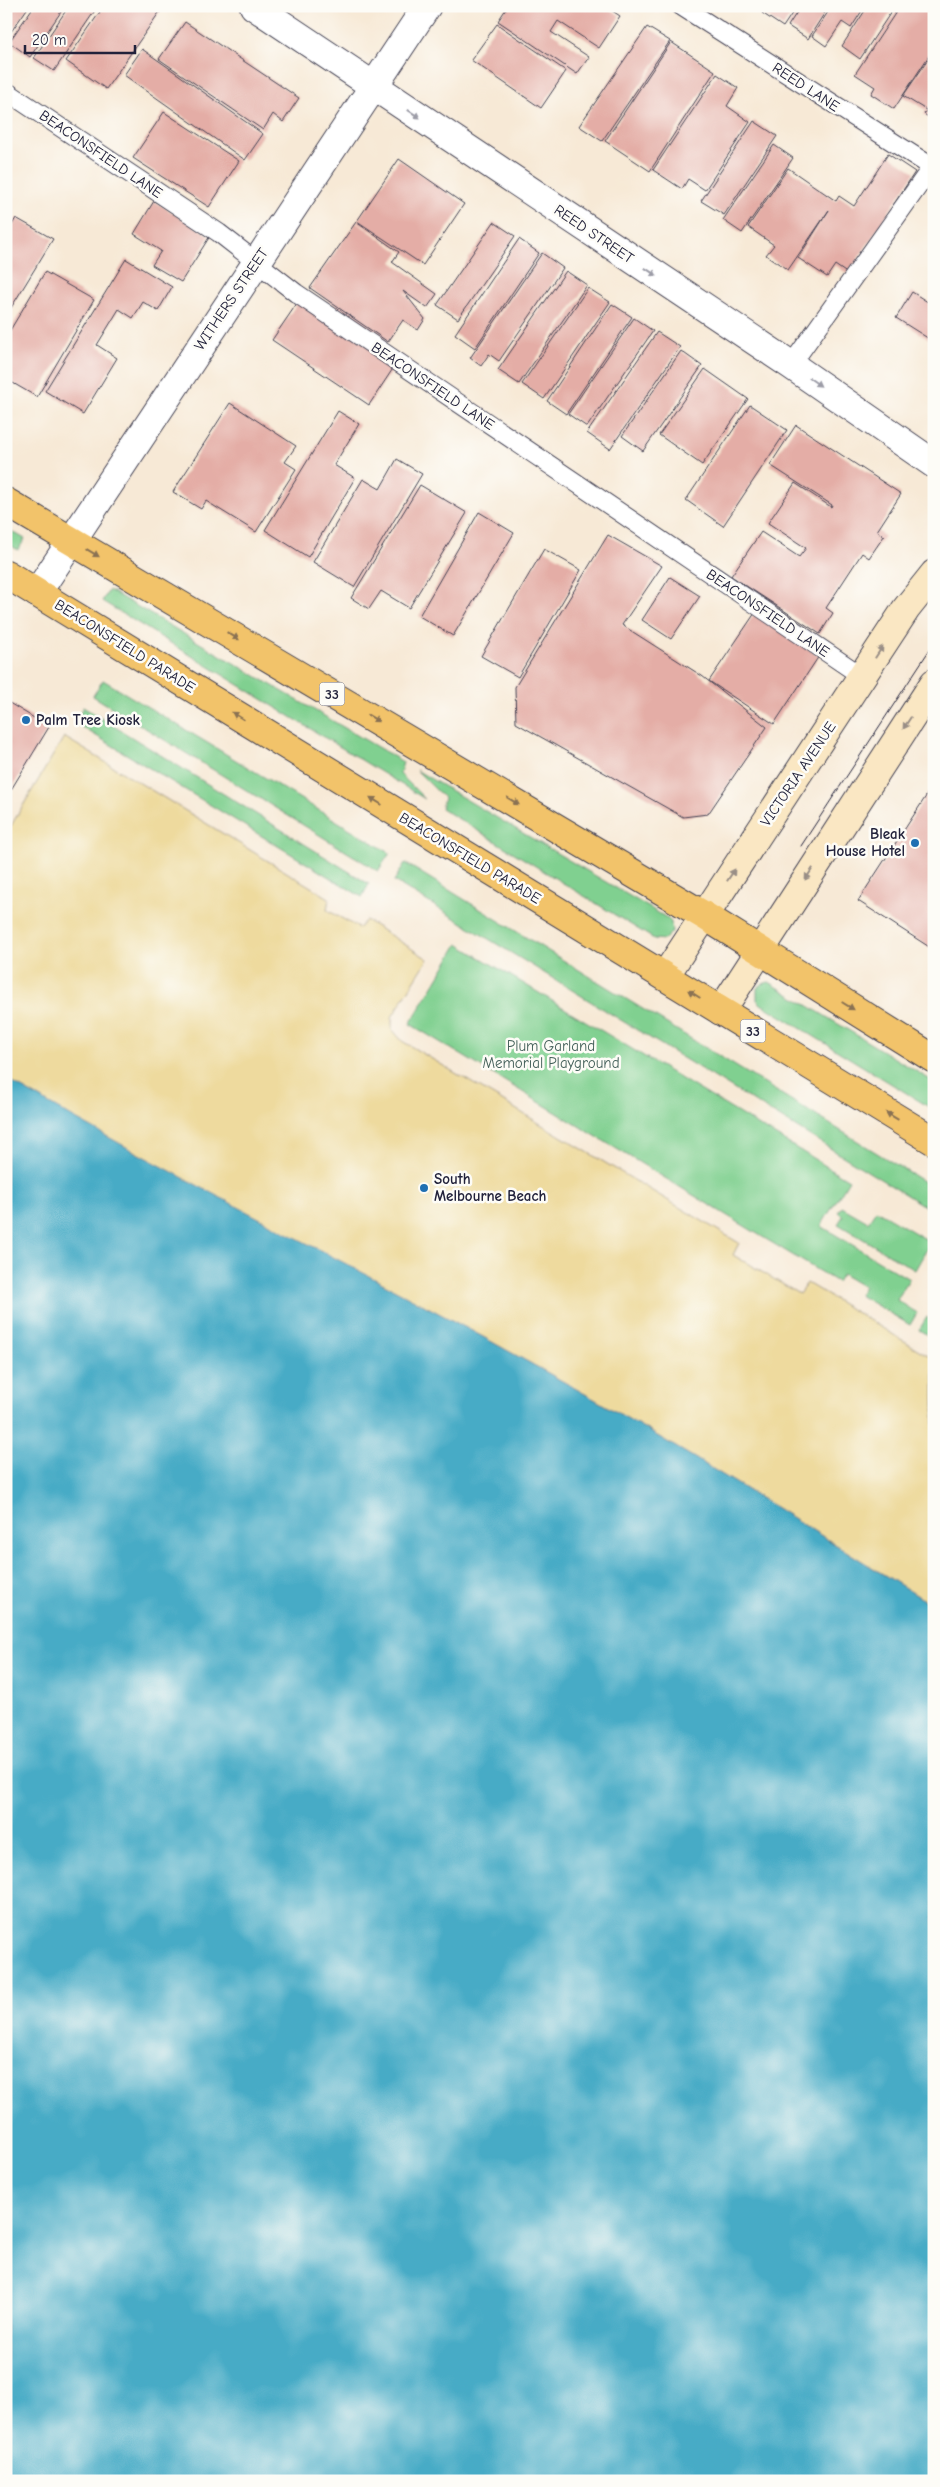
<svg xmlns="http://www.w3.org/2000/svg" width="940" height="2487" viewBox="0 0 940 2487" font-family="'Comic Neue',sans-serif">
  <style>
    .green { fill: #80d090; stroke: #517966 }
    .sand { fill: #eeda9e; stroke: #887e6c }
    .water { fill: #46abc6; stroke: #346680 }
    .building { fill: #e4ada6 }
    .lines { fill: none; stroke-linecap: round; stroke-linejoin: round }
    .lane-casing { stroke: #424052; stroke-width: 20 }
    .street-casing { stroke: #424052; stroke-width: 30 }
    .secondary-casing { stroke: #424052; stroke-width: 30 }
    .primary-casing { stroke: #424052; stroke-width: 30 }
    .lane { stroke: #fff; stroke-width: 18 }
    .street { stroke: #fff; stroke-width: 28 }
    .secondary { stroke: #fae7c3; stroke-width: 28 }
    .primary { stroke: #f2c36a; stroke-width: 28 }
    .tram { stroke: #22223b; stroke-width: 1 }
    .oneway { fill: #9c9ca7 }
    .oneway2 { fill: #8a7252 }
    .oneway3 { fill: #998e86 }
    .poi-dot { fill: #1f6fb2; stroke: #fdfcf7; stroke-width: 2 }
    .labels { text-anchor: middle; stroke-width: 5; stroke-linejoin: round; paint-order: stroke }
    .shield { fill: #fdfcf7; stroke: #646373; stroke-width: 1 }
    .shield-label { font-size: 14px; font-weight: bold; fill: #22223b }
    .street-label { font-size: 15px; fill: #22223b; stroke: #fdfcf7 }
    .poi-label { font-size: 15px; font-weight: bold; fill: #22223b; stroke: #fdfcf7; text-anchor: start }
    .park-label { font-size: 15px; fill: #435f59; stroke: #fdfcf7 }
  </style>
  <rect width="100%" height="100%" fill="#fdfcf7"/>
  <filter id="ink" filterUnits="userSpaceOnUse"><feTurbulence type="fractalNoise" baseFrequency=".02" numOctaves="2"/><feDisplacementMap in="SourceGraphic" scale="10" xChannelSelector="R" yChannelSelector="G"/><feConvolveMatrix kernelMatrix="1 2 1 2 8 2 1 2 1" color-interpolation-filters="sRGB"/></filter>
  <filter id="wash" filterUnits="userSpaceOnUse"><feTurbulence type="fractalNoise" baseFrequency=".0096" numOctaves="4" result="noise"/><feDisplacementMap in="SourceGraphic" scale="20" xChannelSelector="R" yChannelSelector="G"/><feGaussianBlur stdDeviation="1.12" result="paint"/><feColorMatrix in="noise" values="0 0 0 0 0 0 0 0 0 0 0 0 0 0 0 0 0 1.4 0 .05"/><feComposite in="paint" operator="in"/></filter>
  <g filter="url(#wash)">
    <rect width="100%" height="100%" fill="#f7e9d6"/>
    <path class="green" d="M 6,528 L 25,539 L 18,550 L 6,543 Z
      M 109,590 L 403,762 L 400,774 L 425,799 L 102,601 Z
      M 103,680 L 390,853 L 378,871 L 93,696 Z
      M 83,707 L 369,884 L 362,897 L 75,723 Z
      M 416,770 L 667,918 L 671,922 L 672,932 L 664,940 L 654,939 L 441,808 L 444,798 Z
      M 405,863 L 934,1188 L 934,1212 L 394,881 Z
      M 458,944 L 849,1180 L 821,1226 L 909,1279 L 897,1300 L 917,1313 L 910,1325 L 859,1295 L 864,1287 L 842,1274 L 837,1282 L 410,1024 Z
      M 769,982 L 934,1082 L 934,1110 L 761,1004 L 757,1000 L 757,988 L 762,984 Z
      M 842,1207 L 868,1222 L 876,1210 L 934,1244 L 934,1253 L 927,1249 L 915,1270 L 838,1224 L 843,1216 L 838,1212 Z
      M 927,1317 L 934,1322 L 934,1339 L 919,1330 Z"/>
    <path class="sand" d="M 64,737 L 329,898 L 327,910 L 359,928 L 366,920 L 428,959 L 392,1017 L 392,1029 L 402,1041 L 739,1243 L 733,1255 L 799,1294 L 807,1283 L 934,1359 L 934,1606 C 806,1526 679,1446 548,1373 C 369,1272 183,1184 6,1079 L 6,834 Z"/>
    <path class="water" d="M 6,1079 C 183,1183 369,1272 548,1373 C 679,1446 806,1526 934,1606 L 934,2481 L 6,2481 Z"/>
    <g id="blocks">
      <path class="building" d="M 6,6 L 29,6 L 6,39 Z
        M 34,6 L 65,6 L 30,57 L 9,42 Z
        M 69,6 L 98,6 L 54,71 L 34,58 Z
        M 104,6 L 163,7 L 106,89 L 66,61 Z
        M 508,6 L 605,6 L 620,16 L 599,48 L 558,21 L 551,32 L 589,57 L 577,74 L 498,21 Z
        M 767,6 L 797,6 L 783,27 L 762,13 Z
        M 801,6 L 829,6 L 808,39 L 788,26 Z
        M 832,6 L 865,6 L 851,28 L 842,22 L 826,46 L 812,36 Z
        M 868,6 L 895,6 L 860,59 L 842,46 Z
        M 900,6 L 934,6 L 934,48 L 894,109 L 871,94 L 875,87 L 855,74 Z
        M 185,22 L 299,98 L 283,122 L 273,114 L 263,130 L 159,59 Z
        M 497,24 L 566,71 L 541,108 L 471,60 Z
        M 647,27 L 670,41 L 602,141 L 579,126 Z
        M 671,42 L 715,71 L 650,171 L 605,141 Z
        M 142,49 L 263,134 L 245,160 L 124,75 Z
        M 934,51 L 934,98 L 926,110 L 903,96 Z
        M 717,74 L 738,88 L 727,106 L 750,122 L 705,190 L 688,179 L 682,189 L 653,170 Z
        M 934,100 L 934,121 L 924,114 Z
        M 164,112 L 239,161 L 209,207 L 133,158 Z
        M 754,121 L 777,136 L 724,215 L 701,201 Z
        M 774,145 L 793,158 L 742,233 L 723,220 Z
        M 888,154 L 915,172 L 848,274 L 835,265 L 827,277 L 798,258 L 829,210 L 788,270 L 766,255 L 774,245 L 748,227 L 788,168 L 836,201 L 839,196 L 854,206 Z
        M 399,159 L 464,204 L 423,265 L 357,221 Z
        M 154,201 L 210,236 L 181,282 L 152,265 L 161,251 L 134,234 Z
        M 16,218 L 53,239 L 6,316 L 6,235 Z
        M 356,222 L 399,252 L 392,262 L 437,294 L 427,308 L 403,291 L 425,319 L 418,330 L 403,320 L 388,342 L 310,288 Z
        M 494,222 L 515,236 L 458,319 L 437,305 Z
        M 519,239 L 539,253 L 475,348 L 455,334 Z
        M 542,253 L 563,268 L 499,361 L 489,354 L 481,366 L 470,358 Z
        M 126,259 L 172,287 L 158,311 L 143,302 L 133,318 L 119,309 L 97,345 L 117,358 L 83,414 L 45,391 Z
        M 566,271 L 587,285 L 519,384 L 498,370 Z
        M 45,272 L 94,300 L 37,397 L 6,379 L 6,337 Z
        M 588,288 L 610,302 L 544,399 L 522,384 Z
        M 912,292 L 934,306 L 934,342 L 896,318 Z
        M 300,299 L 396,364 L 369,405 L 272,340 Z
        M 612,304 L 632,317 L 566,414 L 547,401 Z
        M 634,318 L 653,331 L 587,427 L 568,414 Z
        M 657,332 L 680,347 L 610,449 L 587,433 Z
        M 681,351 L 702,366 L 643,451 L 622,436 Z
        M 705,369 L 748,399 L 702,465 L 659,435 Z
        M 230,403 L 296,446 L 285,462 L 296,469 L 256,532 L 206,501 L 201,509 L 173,492 Z
        M 750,405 L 787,430 L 723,526 L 686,500 Z
        M 338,411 L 359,424 L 334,465 L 355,478 L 308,557 L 265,530 Z
        M 796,425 L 901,494 L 877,531 L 884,536 L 869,558 L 862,553 L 826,608 L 833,613 L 820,634 L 731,576 L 761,532 L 799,557 L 806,548 L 768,523 L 795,483 L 831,507 L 832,505 L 770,465 Z
        M 397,459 L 422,474 L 354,587 L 313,562 L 363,479 L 380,489 Z
        M 420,485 L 467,513 L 409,608 L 381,591 L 369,609 L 351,598 Z
        M 479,512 L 514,533 L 453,636 L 419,616 Z
        M 608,535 L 662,566 L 622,625 L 702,676 L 767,727 L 708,814 L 683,817 L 516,723 L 515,687 Z
        M 544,549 L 581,570 L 518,677 L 481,656 Z
        M 670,577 L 700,596 L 671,639 L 642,620 Z
        M 755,613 L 819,656 L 774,724 L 709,681 Z
        M 6,701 L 49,727 L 9,793 L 6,791 Z
        M 934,784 L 934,950 L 858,901 Z"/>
    </g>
  </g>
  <g filter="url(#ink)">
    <use href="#blocks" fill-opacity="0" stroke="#424052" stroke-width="1"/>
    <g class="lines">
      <defs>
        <path id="lane" d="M 681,6 L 932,167
          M 6,91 L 219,233 L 296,293 L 863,677
          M 791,365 L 934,164"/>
        <path id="street" d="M 254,6 L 791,365 L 934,464
          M 37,593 L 427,6"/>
        <path id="secondary" d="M 665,976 L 906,609 L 934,574
          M 721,1011 L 934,683"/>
        <path id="primary" d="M 6,502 L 705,916 L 934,1059
          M 6,574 L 934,1141"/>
      </defs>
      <use href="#lane" class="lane-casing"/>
      <use href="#street" class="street-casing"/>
      <use href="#secondary" class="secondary-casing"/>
      <use href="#primary" class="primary-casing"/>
      <use href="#lane" class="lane"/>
      <use href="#street" class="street"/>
      <use href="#secondary" class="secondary"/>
      <use href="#primary" class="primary"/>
      <path class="tram" d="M 801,846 L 934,643"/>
    </g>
    <defs><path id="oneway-solid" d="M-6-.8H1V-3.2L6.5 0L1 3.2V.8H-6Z" transform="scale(1.25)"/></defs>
    <g class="oneway">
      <use href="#oneway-solid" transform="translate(414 114) rotate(34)"/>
      <use href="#oneway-solid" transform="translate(651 272) rotate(34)"/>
      <use href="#oneway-solid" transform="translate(815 382) rotate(35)"/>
    </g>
    <g class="oneway2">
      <use href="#oneway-solid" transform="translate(93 553) rotate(31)"/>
      <use href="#oneway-solid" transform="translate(233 636) rotate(31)"/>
      <use href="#oneway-solid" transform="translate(238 716) rotate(-148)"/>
      <use href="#oneway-solid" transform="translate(373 718) rotate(31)"/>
      <use href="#oneway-solid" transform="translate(376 801) rotate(-148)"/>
      <use href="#oneway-solid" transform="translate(513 801) rotate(31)"/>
      <use href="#oneway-solid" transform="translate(694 994) rotate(-148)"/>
      <use href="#oneway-solid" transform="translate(848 1006) rotate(32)"/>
      <use href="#oneway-solid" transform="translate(892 1116) rotate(-149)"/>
    </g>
    <g class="oneway3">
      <use href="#oneway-solid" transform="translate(879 652) rotate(-57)"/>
      <use href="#oneway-solid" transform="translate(907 723) rotate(123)"/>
      <use href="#oneway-solid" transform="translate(809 874) rotate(123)"/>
      <use href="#oneway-solid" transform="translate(731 875) rotate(-57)"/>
    </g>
  </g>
  <g class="poi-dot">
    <circle cx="26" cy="720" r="5"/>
    <circle cx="915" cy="843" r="5"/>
    <circle cx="424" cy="1188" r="5"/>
  </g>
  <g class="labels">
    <g class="shield">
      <rect x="319.5" y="682.5" width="25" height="23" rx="4"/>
      <rect x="740.5" y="1019.5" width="25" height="23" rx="4"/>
    </g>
    <g class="shield-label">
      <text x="332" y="699">33</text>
      <text x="753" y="1036">33</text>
    </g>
    <g class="street-label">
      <text transform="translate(806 87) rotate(33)" y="5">REED LANE</text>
      <text transform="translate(101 154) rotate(34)" y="5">BEACONSFIELD LANE</text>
      <text transform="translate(594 234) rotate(34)" y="5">REED STREET</text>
      <text transform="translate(231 299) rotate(-56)" y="5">WITHERS STREET</text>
      <text transform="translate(433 386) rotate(34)" y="5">BEACONSFIELD LANE</text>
      <text transform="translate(768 613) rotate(34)" y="5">BEACONSFIELD LANE</text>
      <text transform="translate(125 646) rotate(32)" y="5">BEACONSFIELD PARADE</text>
      <text transform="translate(798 774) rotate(-56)" y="5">VICTORIA AVENUE</text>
      <text transform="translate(470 858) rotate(31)" y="5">BEACONSFIELD PARADE</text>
    </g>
    <g class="poi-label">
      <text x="36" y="725">Palm Tree Kiosk</text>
      <text x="905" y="839" text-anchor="end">Bleak<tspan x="905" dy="17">House Hotel</tspan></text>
      <text x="434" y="1184">South<tspan x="434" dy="17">Melbourne Beach</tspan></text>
    </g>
    <g class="park-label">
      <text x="551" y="1051">Plum Garland<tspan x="551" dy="17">Memorial Playground</tspan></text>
    </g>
  </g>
  <rect width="940" height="2487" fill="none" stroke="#fdfcf7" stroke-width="25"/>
  <path d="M25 45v8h110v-8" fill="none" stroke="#22223b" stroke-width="2.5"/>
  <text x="32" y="45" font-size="15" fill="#22223b" stroke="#fdfcf7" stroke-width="4" paint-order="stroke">20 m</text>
</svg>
